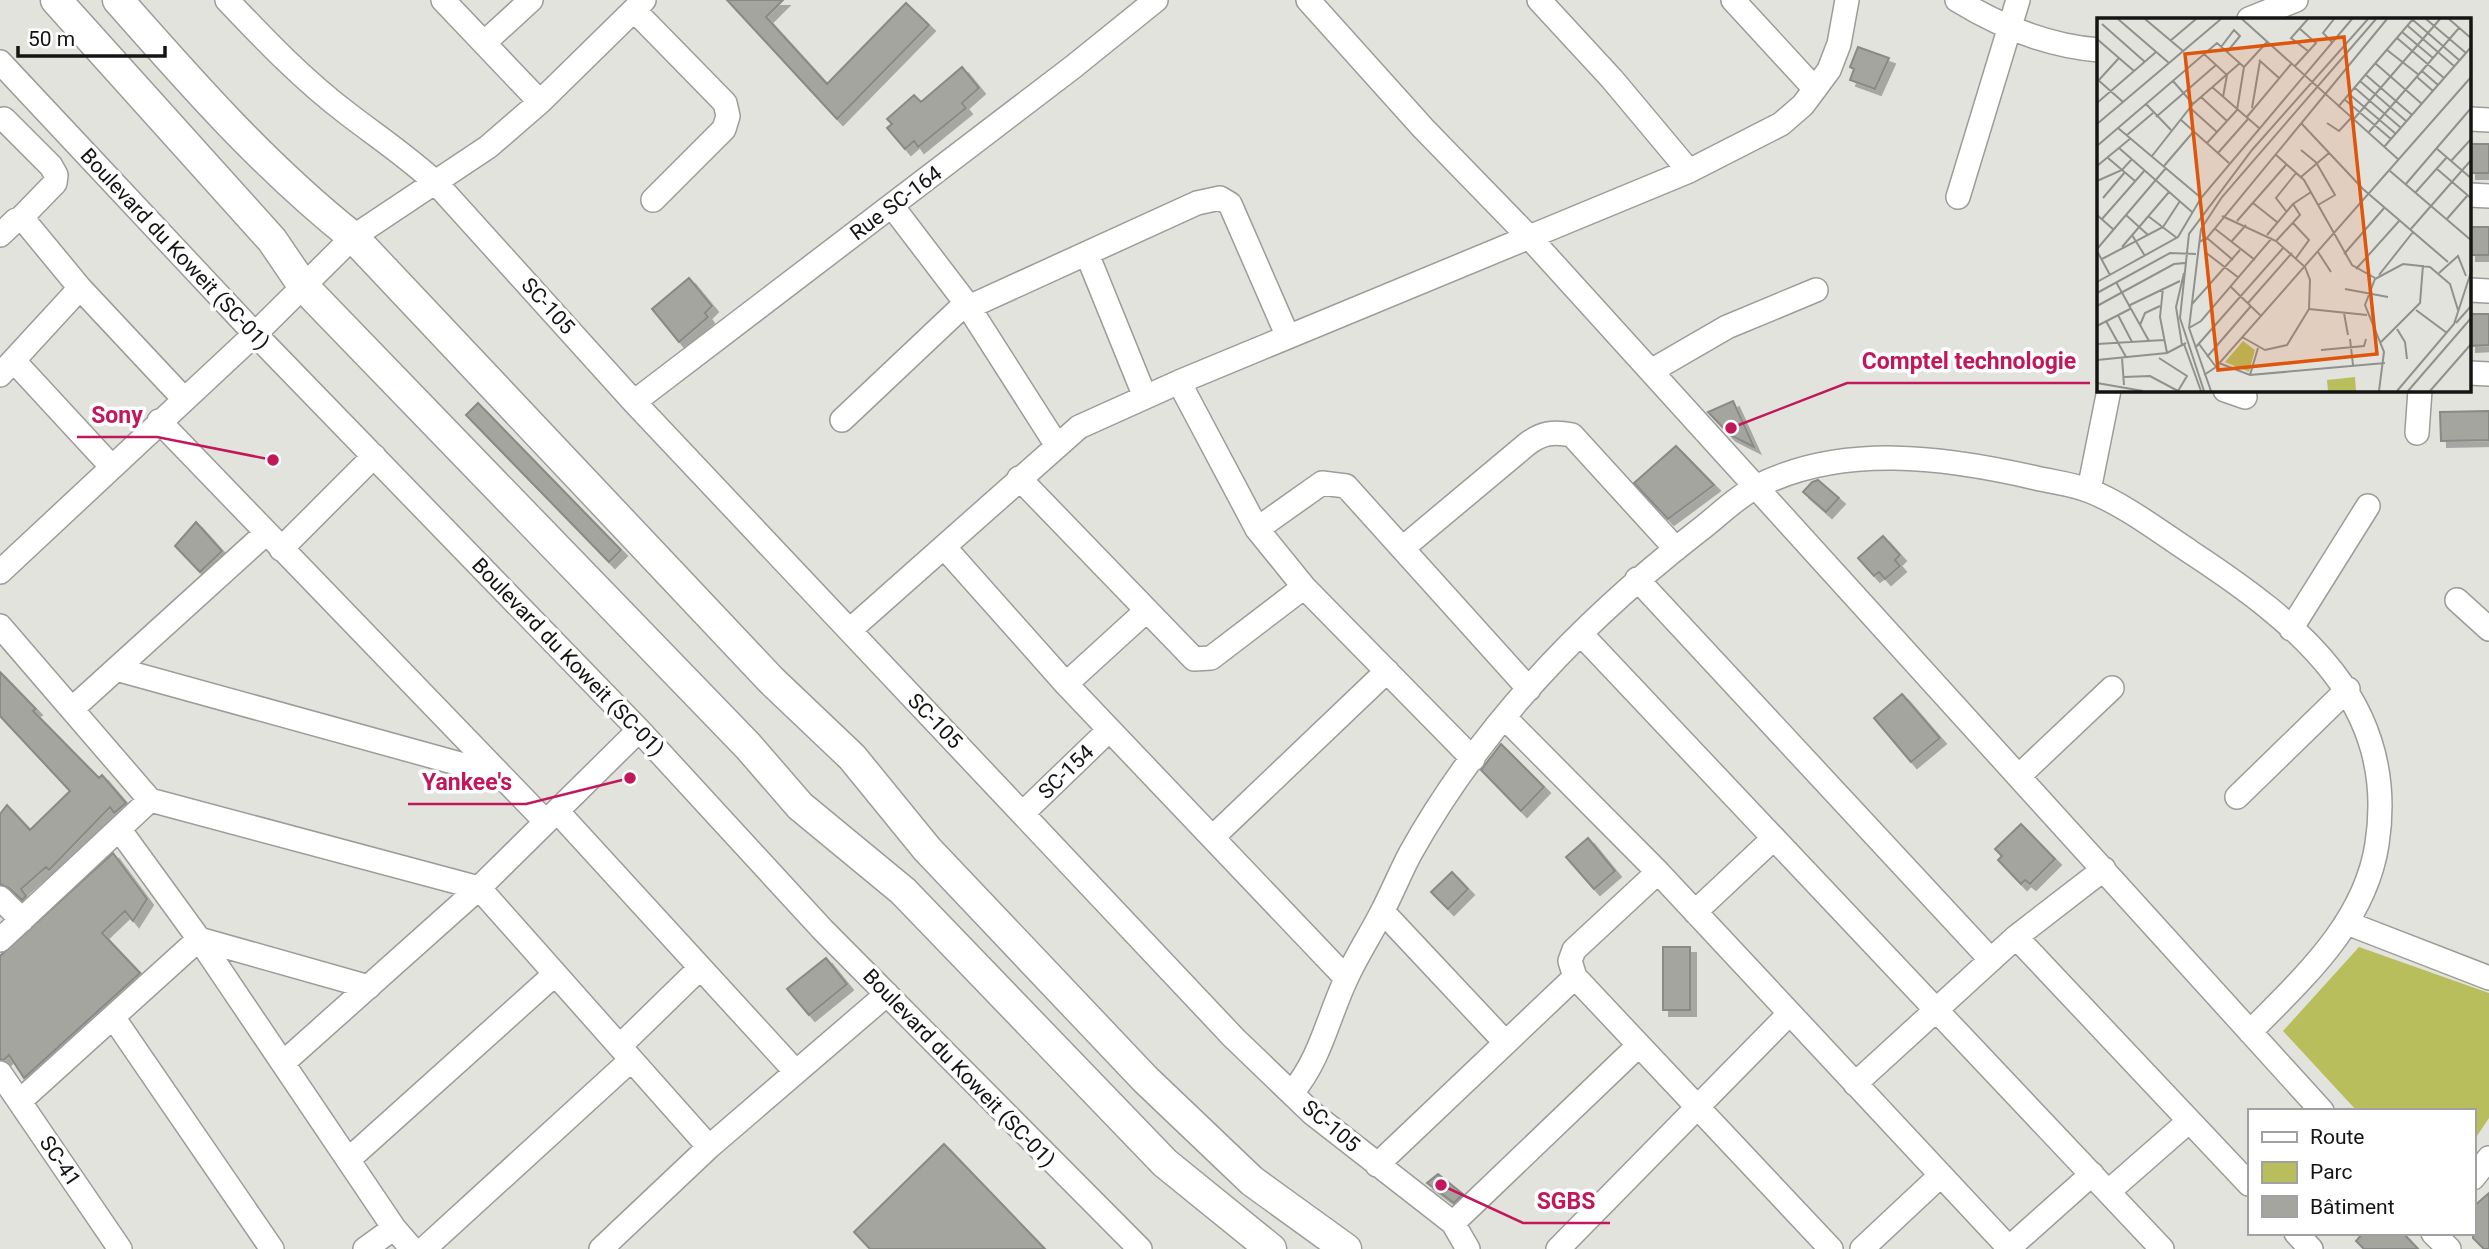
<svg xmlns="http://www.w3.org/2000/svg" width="2489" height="1249" viewBox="0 0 2489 1249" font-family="Roboto,sans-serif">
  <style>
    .green { fill: #b9be5c }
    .building { fill: #a5a5a0; stroke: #898a85; stroke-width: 2; filter: url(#shadow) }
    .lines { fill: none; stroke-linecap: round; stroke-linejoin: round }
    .minor-casing { stroke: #9c9d98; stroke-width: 26 }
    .major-casing { stroke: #9c9d98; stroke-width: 33 }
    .minor { stroke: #fff; stroke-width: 23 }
    .major { stroke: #fff; stroke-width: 30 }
    .labels { text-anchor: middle; stroke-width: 7; stroke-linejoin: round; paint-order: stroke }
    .street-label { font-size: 21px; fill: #141413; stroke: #fff }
    .inset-road { fill: none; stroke: #90908d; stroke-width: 2 }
    .view { fill: #dd560c; fill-opacity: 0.15; stroke: #dd560c; stroke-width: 3.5 }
    .inset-edge { fill: none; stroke: #141413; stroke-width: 3.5 }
    .leader { fill: none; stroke: #c2185b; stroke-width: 2.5 }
    .callout-dot { fill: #c2185b; stroke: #fff; stroke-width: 2.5 }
    .callout-label { font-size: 23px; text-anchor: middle; font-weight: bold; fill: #c2185b; stroke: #fff; stroke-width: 7; stroke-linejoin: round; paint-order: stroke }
  </style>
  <defs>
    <filter id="shadow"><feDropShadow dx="6" dy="6" stdDeviation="0" flood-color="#0004"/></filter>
  </defs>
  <rect width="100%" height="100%" fill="#e3e3de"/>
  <path class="green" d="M 2359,947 L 2489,993 L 2489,1118 L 2473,1142 L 2473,1111 L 2357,1111 L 2283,1031 Z"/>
  <path class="building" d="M 727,0 L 783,0 L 766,17 L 827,84 L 906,3 L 929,25 L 837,119 Z
    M 1858,47 L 1889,58 L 1875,89 L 1850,80 L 1854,69 L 1850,67 Z
    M 962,67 L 979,88 L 962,103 L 966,108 L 918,147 L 914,141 L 905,149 L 887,128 L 892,124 L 887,119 L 914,95 L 921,102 Z
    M 2470,144 L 2489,144 L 2489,173 L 2470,173 Z
    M 2470,227 L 2489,227 L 2489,255 L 2470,255 Z
    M 689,278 L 712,306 L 705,313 L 708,317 L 679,342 L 652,309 Z
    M 2470,314 L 2489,314 L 2489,345 L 2470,346 Z
    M 1733,401 L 1754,447 L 1730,435 L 1708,412 Z
    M 478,403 L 621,550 L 609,562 L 466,415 Z
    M 2489,411 L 2489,440 L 2441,441 L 2440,412 Z
    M 1676,446 L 1714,485 L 1668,519 L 1634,483 Z
    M 1818,480 L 1839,498 L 1826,512 L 1803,492 L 1812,482 Z
    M 196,522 L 222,551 L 200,572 L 175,546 Z
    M 1883,536 L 1900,555 L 1895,560 L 1900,566 L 1885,579 L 1879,572 L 1874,576 L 1858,558 Z
    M 0,672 L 36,709 L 33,711 L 99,778 L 102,775 L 126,803 L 114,813 L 110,807 L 49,870 L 46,867 L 21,889 L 26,896 L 22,900 L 9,888 L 0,884 L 0,814 L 7,805 L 30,830 L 70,791 L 0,716 Z
    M 1902,694 L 1940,738 L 1911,762 L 1874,718 Z
    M 1501,744 L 1544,787 L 1521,811 L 1481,770 Z
    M 2021,824 L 2055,859 L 2030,884 L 2025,880 L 2021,884 L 1998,860 L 2002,856 L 1995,849 Z
    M 1588,838 L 1615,871 L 1594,889 L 1566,857 Z
    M 113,853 L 147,899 L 133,921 L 125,911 L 102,933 L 140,973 L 24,1078 L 9,1055 L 4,1060 L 0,1059 L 0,956 Z
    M 1452,872 L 1468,889 L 1448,909 L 1431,892 Z
    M 1663,947 L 1690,947 L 1690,1010 L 1663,1010 Z
    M 826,958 L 847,984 L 809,1015 L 787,989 Z
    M 944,1144 L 1045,1249 L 870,1249 L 854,1232 Z
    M 1438,1174 L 1463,1194 L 1454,1203 L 1427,1183 Z
    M 2489,1193 L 2489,1249 L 2484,1249 L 2473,1238 L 2473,1207 Z
    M 2363,1233 L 2403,1233 L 2418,1249 L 2364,1249 L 2356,1241 Z"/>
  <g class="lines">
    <defs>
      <path id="minor" d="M 227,0 C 265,40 303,80 348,114 C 378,137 408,157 436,183 L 634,402 L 1234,1038 L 1312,1113 L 1453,1223 L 1468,1249
        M 443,0 L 540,102
        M 1308,0 L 1423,128 L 1530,238 L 2322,1111
        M 1539,0 L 1612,79 L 1689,171
        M 1733,0 L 1815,89
        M 1957,0 C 2001,27 2047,46 2099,50
        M 634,10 L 725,103 L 728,116 L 724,129 L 653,200
        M 2249,19 L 2296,0
        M 484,43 L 531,0
        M 0,62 L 255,334 L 639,730 L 823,930 L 1140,1249
        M 4,119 L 51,166 L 56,175 L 55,183 L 20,219
        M 2470,119 L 2489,120
        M 2470,195 L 2489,196
        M 1958,197 L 2018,0
        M 892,206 L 966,303 L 1056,444
        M 0,235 L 16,220 L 23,219 L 80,288 L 184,399
        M 1087,254 L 1145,397
        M 2470,290 L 2489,291
        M 969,307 L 1197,203 L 1220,198 L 1230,204 L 1288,337
        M 14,361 L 111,466
        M 1651,371 L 1727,327 L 1816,290
        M 2470,373 L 2489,374
        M 0,375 L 80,288
        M 1179,382 L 1257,529 L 1304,587 L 1473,759
        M 2225,390 L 2245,397
        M 634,402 L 1073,67 L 1156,0
        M 842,420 L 966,303
        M 159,421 L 546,822
        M 2417,433 L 2420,390
        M 1019,478 L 1194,659 L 1211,658 L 1304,587
        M 2089,490 L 2109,390
        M 1257,529 L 1322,483 L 1346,486 L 1529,689
        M 1404,547 L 1526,445 C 1541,433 1553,431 1572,435 L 1676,549
        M 945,548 L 1066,684 L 1346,978
        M 281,549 L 374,456
        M 0,572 L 255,334 L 353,237 L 488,147 L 540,102 L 644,0
        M 1637,579 L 1991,960
        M 2457,600 L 2489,629
        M 0,626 L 150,800 L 479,888 L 709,1147
        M 2291,629 L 2368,506
        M 850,630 L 1079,427 L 1179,382 L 1689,171 L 1781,124 L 1803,105 L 1829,70 L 1839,44 L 1847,0
        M 1581,634 L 2162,1249
        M 116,669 L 500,775
        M 1066,684 L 1146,611
        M 72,709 L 265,534
        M 1505,718 L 1658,872 L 2010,1249
        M 2020,775 L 2112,688
        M 2237,797 L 2348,689
        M 557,811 L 796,1072
        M 1023,813 L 1109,730
        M 119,829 L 199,939 L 394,1228 L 412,1249
        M 1214,836 L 1387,671
        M 1658,872 L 1574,950 L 1570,961 L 1575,977 L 1831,1249
        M 0,898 L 22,920
        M 1383,912 L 1505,1042
        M 1695,912 L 1774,838
        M 2347,923 L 2489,978
        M 2016,937 L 2249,1184
        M 0,940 L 150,800
        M 113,1017 L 272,1249
        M 620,1046 L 700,968
        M 283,1063 L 479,888 L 639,730
        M 0,1073 L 120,1249
        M 1855,1084 L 2016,937 L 2104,869
        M 1292,1093 C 1322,1056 1327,1019 1347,977 C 1357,955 1371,934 1382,912 C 1392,893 1400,873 1410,854 C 1480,728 1584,620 1697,532 C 1716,518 1735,498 1756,487 C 1842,443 1945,457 2036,478 C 2053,482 2073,484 2090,491 C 2125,505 2160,532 2192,553 C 2298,623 2399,702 2377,844 C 2365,923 2303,978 2250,1032
        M 20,1101 L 199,939 L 369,987
        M 348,1160 L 555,974
        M 1377,1165 L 1575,977
        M 2473,1178 L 2489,1158
        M 2108,1192 L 2189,1121
        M 1453,1223 L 1639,1045
        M 2296,1233 L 2311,1249
        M 2433,1233 L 2449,1249
        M 2009,1248 L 2092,1174
        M 365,1249 L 394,1228
        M 424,1249 L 631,1060
        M 601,1249 L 709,1147 L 887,994
        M 1558,1249 L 1789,1014
        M 1862,1249 L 1941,1175"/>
      <path id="major" d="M 56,0 L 272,240 L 304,287 L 748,746 L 800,806 L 903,891 L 1165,1163 L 1271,1249
        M 118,0 C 192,84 265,167 353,237 L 771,680 L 852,757 L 927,849 L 1145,1079 L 1252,1181 L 1346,1249"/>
    </defs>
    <use href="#minor" class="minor-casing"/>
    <use href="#major" class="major-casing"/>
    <use href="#minor" class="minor"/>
    <use href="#major" class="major"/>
  </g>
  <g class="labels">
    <g class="street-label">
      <text transform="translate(896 203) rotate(-37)" y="7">Rue SC-164</text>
      <text transform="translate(175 249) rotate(47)" y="7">Boulevard du Koweit (SC-01)</text>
      <text transform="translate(548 306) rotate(48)" y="7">SC-105</text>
      <text transform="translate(568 657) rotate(46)" y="7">Boulevard du Koweit (SC-01)</text>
      <text transform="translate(935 721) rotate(46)" y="7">SC-105</text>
      <text transform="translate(1066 772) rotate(-44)" y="7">SC-154</text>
      <text transform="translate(959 1068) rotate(46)" y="7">Boulevard du Koweit (SC-01)</text>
      <text transform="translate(1331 1126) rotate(40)" y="7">SC-105</text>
      <text transform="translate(60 1161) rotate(56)" y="7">SC-41</text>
    </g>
  </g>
  <g transform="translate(2097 18)">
    <rect width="374" height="374" fill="#e3e3de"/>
    <path d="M 146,323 L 158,332 L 152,354 L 128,344 ZM 258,359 L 259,373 L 231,373 L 230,362 Z" fill="#b9be5c"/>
    <path class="inset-road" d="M 21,1 L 72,45M 48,1 L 86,33M 145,1 L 302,142M 211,1 L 194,20 L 211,33M 329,1 L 369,35M 352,1 L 375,21M 316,2 L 362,42M 5,6 L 48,44M 311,8 L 357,48M 305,14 L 336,40M 300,20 L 347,60M 0,21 L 37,53M 73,23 L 99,1M 235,24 L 226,15 L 237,1M 124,29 L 137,12 L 143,18 L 130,34M 290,32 L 322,57M 107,36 L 130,57 L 126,79M 162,42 L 182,60M 278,45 L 325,86M 198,48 L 219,25 L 202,10M 325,53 L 341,67M 269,57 L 315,97M 320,59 L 336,73M 0,61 L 26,84M 1,63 L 22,40M 76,63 L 96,86M 263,63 L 309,103M 115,69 L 162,110M 258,70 L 304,110M 252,76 L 299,116M 104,79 L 130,103M 247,81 L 294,121M 0,85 L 59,34M 49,86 L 74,112M 92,89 L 120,114M 241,89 L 316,1M 155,90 L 163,43M 59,99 L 119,47M 149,100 L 195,45M 83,101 L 132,145M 256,102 L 343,1M 204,105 L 266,171 L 351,244M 230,105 L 242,113 L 254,100M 0,106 L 124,1M 21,110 L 103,179M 271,115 L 362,10M 30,117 L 56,95M 110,125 L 140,92 L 147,49 L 170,24M 0,128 L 120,25 L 147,49M 287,129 L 375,28M 22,130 L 95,194M 339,130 L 375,161M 204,132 L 221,146M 121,135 L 151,101M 178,136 L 207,162 L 255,247 L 278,260M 55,138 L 96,86 L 143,45M 11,140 L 38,163M 354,143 L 375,120M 220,146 L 238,177 L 221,187M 0,148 L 34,120M 67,148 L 97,113M 340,151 L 375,181M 293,153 L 375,223M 204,159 L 232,135M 0,163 L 25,152 L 35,141M 308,167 L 375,89M 318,175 L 350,139M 6,180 L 28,154M 156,185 L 180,204M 189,193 L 179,180 L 199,155M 0,197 L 17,212M 29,197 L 51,217M 51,198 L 80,220M 125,198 L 179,223 L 208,249 L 213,262 L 212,291 L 190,327 L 168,332 L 145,319M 5,201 L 48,152M 349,202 L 370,178M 140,203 L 189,147M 196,205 L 212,222 L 199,240M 117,210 L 158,242M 313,212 L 375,141M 35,217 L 48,238M 170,217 L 196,186 L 214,174M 110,220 L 136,242M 179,223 L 203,197 L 196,186M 102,224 L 110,220 L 290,1M 134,224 L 149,207M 25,229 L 72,174M 0,231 L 69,150M 0,233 L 13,257M 108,234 L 142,260M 221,234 L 234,254M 247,236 L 288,189M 5,241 L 66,209 L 83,183M 259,251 L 303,202M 342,255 L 361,238 L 369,258M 282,257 L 316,214M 0,264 L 81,219 L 104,180 L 255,1M 19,264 L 52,323M 134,269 L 164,298M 66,270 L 63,299 L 70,335M 248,271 L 291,279M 0,275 L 73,235 L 99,236M 151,285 L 195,235M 95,286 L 143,232M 0,288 L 77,246 L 88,245M 31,288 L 83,263M 212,291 L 270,297M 319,292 L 350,315M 247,295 L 251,317M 21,297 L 35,324M 9,303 L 29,339M 359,305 L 375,287M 43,307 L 48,295 L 63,288M 0,308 L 33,291M 92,310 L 104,303 L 175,220M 300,311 L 308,324 L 310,341M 253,321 L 256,347M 284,324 L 323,285 L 326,247M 0,326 L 67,322M 87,326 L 104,373M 102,326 L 119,349M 85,327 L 79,289 L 87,255M 98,330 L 187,229M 224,332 L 267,328 L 269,321M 110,339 L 154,288M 25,340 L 27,367M 62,340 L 90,358 L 81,373M 0,342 L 70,335 L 89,325M 122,345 L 153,357 L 288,345M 107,357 L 119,349 L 375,58M 153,357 L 161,330M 27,359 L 53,358 L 81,373M 0,365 L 46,373M 107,373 L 83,300 L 92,216 L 155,132 L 271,1M 114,373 L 92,310 L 104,211 L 125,179 L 279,1M 282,373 L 287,334 L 268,287 L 278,261 L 306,246 L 333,249 L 353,266 L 361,292M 300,373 L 357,306 L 375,251M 311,373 L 375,299M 333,373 L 375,325"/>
    <path class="view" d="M 247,19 L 280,336 L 121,352 L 88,36 Z"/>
    <rect width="374" height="374" class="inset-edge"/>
  </g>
  <path class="leader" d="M1731 428L1847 383H2090M273 460L157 437H77M630 778L526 804H408M1441 1185L1523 1223H1610"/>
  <g class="callout-dot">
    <circle cx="1731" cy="428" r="7"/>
    <circle cx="273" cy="460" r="7"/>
    <circle cx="630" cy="778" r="7"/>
    <circle cx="1441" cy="1185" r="7"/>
  </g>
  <g class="callout-label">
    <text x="1969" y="369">Comptel technologie</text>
    <text x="117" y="423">Sony</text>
    <text x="467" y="790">Yankee's</text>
    <text x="1566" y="1209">SGBS</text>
  </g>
  <rect x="2248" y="1109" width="228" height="126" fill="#ffffff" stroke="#a1a1a1" stroke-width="2"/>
  <rect x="2262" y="1132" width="35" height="10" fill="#ffffff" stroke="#a1a1a1" stroke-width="2"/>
  <text x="2310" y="1144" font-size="21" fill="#141413">Route</text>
  <rect x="2262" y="1162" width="35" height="21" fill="#b9be5c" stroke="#a1a1a1" stroke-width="2"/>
  <text x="2310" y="1179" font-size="21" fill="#141413">Parc</text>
  <rect x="2262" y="1196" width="35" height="21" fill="#a5a5a0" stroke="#a1a1a1" stroke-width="2"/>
  <text x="2310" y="1214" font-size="21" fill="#141413">Bâtiment</text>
  <path d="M18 46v10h147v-10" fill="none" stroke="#141413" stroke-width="3.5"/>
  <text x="28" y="46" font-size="21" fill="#141413" stroke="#ffffff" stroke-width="5" paint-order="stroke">50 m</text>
</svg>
